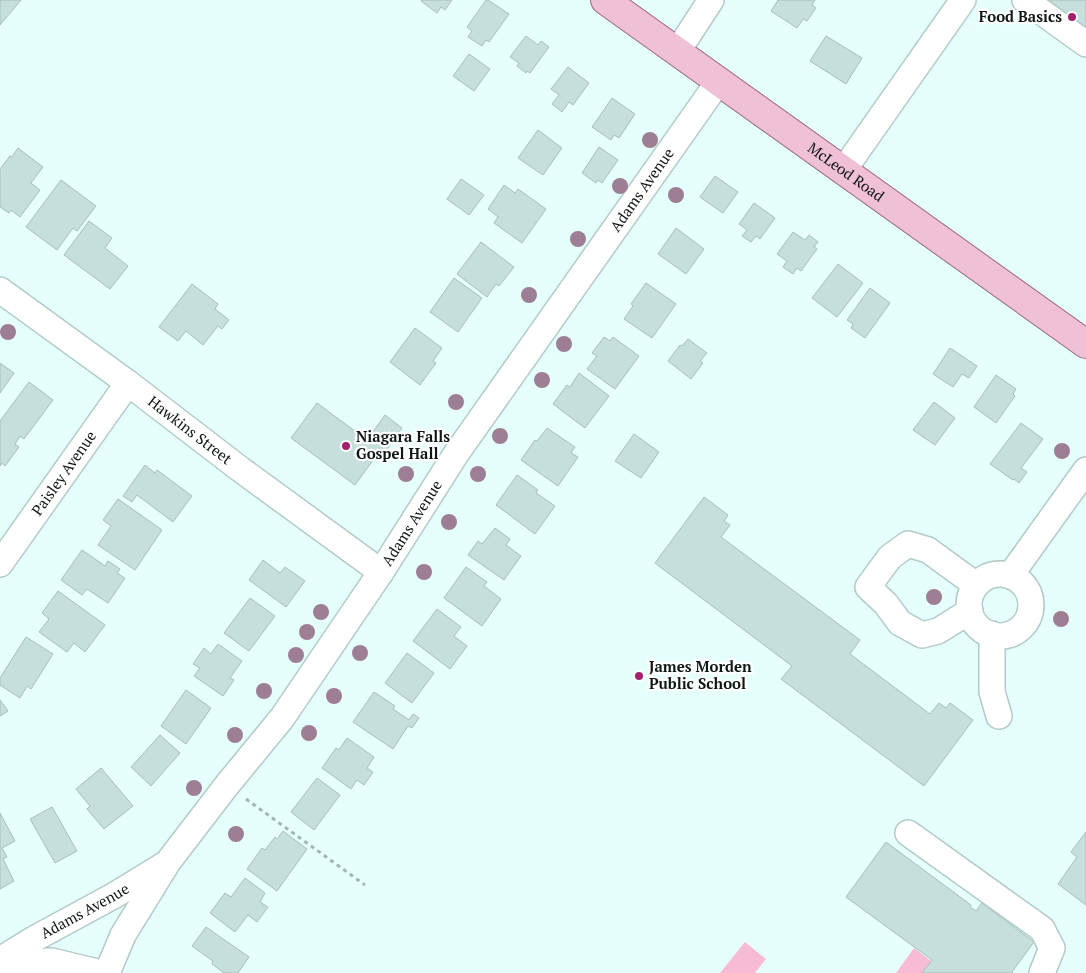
<svg xmlns="http://www.w3.org/2000/svg" width="1086" height="973" viewBox="0 0 1086 973" font-family="'PT Serif',serif">
  <style>
    .green { fill: #f7bbd6 }
    .building { fill: #c6dfdd; stroke: #a6bebc }
    .lines { fill: none; stroke-linecap: round; stroke-linejoin: round }
    .minor-casing { stroke: #b2cbc9; stroke-width: 28 }
    .major-casing { stroke: #9a6a81; stroke-width: 30 }
    .path { stroke: #a2b6b4; stroke-width: 3; stroke-dasharray: 4 4; stroke-linecap: butt }
    .minor { stroke: #fff; stroke-width: 25 }
    .major { stroke: #f0c1d6; stroke-width: 28 }
    .tree { fill: #9d7e95 }
    .poi-dot { fill: #a4206d; stroke: #fff; stroke-width: 2 }
    .labels { text-anchor: middle; stroke-width: 4.5; stroke-linejoin: round; paint-order: stroke }
    .poi-label { font-size: 15px; font-weight: bold; fill: #0e1716; stroke: #fff; text-anchor: start }
    .street-label { font-size: 15px; fill: #0e1716; stroke: #fff }
  </style>
  <rect width="100%" height="100%" fill="#e5fffc"/>
  <path class="green" d="M 745,942 L 766,959 L 755,973 L 720,973 Z
    M 914,948 L 931,961 L 922,973 L 896,973 Z"/>
  <path class="building" d="M 0,0 L 21,0 L 0,25 Z
    M 422,0 L 452,0 L 445,10 L 441,7 L 437,13 L 421,1 Z
    M 486,0 L 488,0 L 509,14 L 489,42 L 486,40 L 482,46 L 468,37 L 472,31 L 467,27 Z
    M 778,0 L 815,0 L 812,5 L 816,8 L 807,21 L 803,19 L 797,28 L 771,11 Z
    M 1043,0 L 1086,0 L 1086,39 Z
    M 526,36 L 538,45 L 541,41 L 549,47 L 530,73 L 527,71 L 526,73 L 517,66 L 519,63 L 510,57 Z
    M 826,36 L 862,58 L 846,84 L 810,61 Z
    M 469,54 L 490,69 L 474,91 L 453,76 Z
    M 568,67 L 589,83 L 573,105 L 569,102 L 562,112 L 552,104 L 559,95 L 551,89 Z
    M 612,98 L 635,114 L 619,138 L 614,135 L 611,140 L 592,127 Z
    M 538,130 L 562,148 L 543,175 L 518,158 Z
    M 599,147 L 618,160 L 602,183 L 598,180 L 596,183 L 582,173 Z
    M 18,148 L 43,167 L 31,183 L 40,190 L 20,217 L 11,210 L 9,213 L 0,207 L 0,169 L 10,156 L 12,157 Z
    M 715,176 L 738,192 L 723,213 L 700,197 Z
    M 461,179 L 484,195 L 469,215 L 447,199 Z
    M 61,180 L 96,206 L 77,231 L 73,228 L 57,250 L 26,227 Z
    M 504,185 L 515,193 L 518,189 L 546,209 L 522,243 L 494,223 L 498,217 L 488,209 Z
    M 754,203 L 775,218 L 760,239 L 756,236 L 751,242 L 742,236 L 747,230 L 739,224 Z
    M 89,221 L 112,238 L 105,248 L 128,266 L 110,289 L 64,255 Z
    M 676,228 L 704,249 L 686,274 L 658,254 Z
    M 793,232 L 805,240 L 809,235 L 818,242 L 814,247 L 817,249 L 801,271 L 797,268 L 793,274 L 783,267 L 787,261 L 777,254 Z
    M 481,242 L 514,267 L 499,286 L 496,284 L 487,297 L 457,274 Z
    M 838,264 L 863,283 L 837,317 L 812,298 Z
    M 454,278 L 482,298 L 458,332 L 430,312 Z
    M 646,283 L 676,304 L 652,338 L 624,319 L 633,306 L 631,304 Z
    M 192,284 L 218,304 L 215,309 L 229,320 L 222,329 L 218,326 L 203,345 L 186,331 L 178,341 L 159,327 Z
    M 870,288 L 890,303 L 865,338 L 851,328 L 853,324 L 847,320 Z
    M 415,328 L 442,348 L 433,361 L 436,363 L 420,385 L 390,362 Z
    M 604,337 L 610,341 L 613,337 L 639,356 L 615,389 L 587,369 L 597,356 L 592,353 Z
    M 688,339 L 707,353 L 700,361 L 703,363 L 691,379 L 668,361 L 680,345 L 682,346 Z
    M 950,348 L 977,366 L 969,378 L 962,374 L 953,387 L 933,374 Z
    M 0,363 L 14,373 L 0,393 Z
    M 579,373 L 609,396 L 585,428 L 553,404 L 567,385 L 570,387 Z
    M 996,375 L 1016,389 L 1013,394 L 1015,396 L 996,423 L 974,407 Z
    M 29,382 L 53,400 L 24,439 L 20,436 L 15,444 L 19,447 L 5,466 L 2,463 L 0,466 L 0,421 Z
    M 934,402 L 955,418 L 935,445 L 913,430 Z
    M 317,403 L 367,440 L 385,415 L 402,428 L 383,455 L 379,452 L 355,485 L 291,438 Z
    M 1021,423 L 1043,439 L 1021,468 L 1027,472 L 1019,483 L 1014,479 L 1013,480 L 990,464 Z
    M 547,428 L 575,447 L 571,453 L 578,457 L 558,486 L 521,460 L 535,440 L 537,441 Z
    M 634,434 L 659,452 L 641,478 L 615,461 Z
    M 145,465 L 155,473 L 157,470 L 192,496 L 173,522 L 137,495 L 132,502 L 123,496 Z
    M 517,475 L 538,490 L 536,493 L 555,506 L 535,534 L 496,505 Z
    M 704,497 L 728,515 L 724,521 L 730,525 L 721,537 L 860,640 L 850,654 L 930,714 L 939,703 L 946,708 L 950,703 L 973,720 L 924,786 L 781,679 L 792,666 L 655,563 Z
    M 118,499 L 162,530 L 135,570 L 98,545 L 111,526 L 103,520 Z
    M 495,528 L 510,539 L 506,545 L 521,556 L 504,580 L 468,555 L 478,541 L 482,544 Z
    M 82,550 L 105,566 L 108,561 L 120,569 L 117,573 L 125,578 L 108,603 L 87,589 L 82,595 L 61,580 Z
    M 263,560 L 280,573 L 285,567 L 305,581 L 286,607 L 249,580 Z
    M 466,567 L 487,582 L 484,586 L 501,599 L 482,626 L 444,598 Z
    M 58,591 L 105,625 L 85,652 L 74,643 L 67,652 L 39,632 L 49,619 L 42,613 Z
    M 250,598 L 275,616 L 249,651 L 224,633 Z
    M 437,609 L 461,627 L 454,636 L 467,646 L 450,669 L 413,641 Z
    M 26,637 L 53,654 L 31,689 L 27,686 L 20,698 L 0,685 L 0,678 Z
    M 218,644 L 242,661 L 230,678 L 234,680 L 223,696 L 194,676 L 200,668 L 193,664 L 204,648 L 211,654 Z
    M 407,653 L 434,673 L 412,703 L 385,683 Z
    M 186,690 L 211,708 L 186,744 L 161,726 Z
    M 374,692 L 395,706 L 393,709 L 409,720 L 413,714 L 419,718 L 412,728 L 408,726 L 393,749 L 353,722 Z
    M 0,700 L 8,711 L 0,716 Z
    M 160,735 L 180,753 L 151,786 L 131,767 Z
    M 347,738 L 374,757 L 367,768 L 373,772 L 364,785 L 357,780 L 351,789 L 322,768 L 336,748 L 339,750 Z
    M 101,768 L 133,806 L 104,829 L 87,809 L 90,806 L 76,789 Z
    M 317,778 L 340,795 L 314,830 L 291,812 Z
    M 52,807 L 77,851 L 55,863 L 30,819 Z
    M 0,813 L 15,841 L 2,848 L 7,857 L 3,859 L 14,881 L 0,889 Z
    M 283,831 L 307,849 L 277,891 L 247,869 L 262,848 L 265,850 L 275,837 L 277,839 Z
    M 1086,832 L 1086,905 L 1058,884 L 1077,857 L 1071,852 Z
    M 886,842 L 971,905 L 970,907 L 976,911 L 982,903 L 1034,942 L 1012,972 L 1013,973 L 922,973 L 932,960 L 846,897 Z
    M 245,878 L 265,893 L 260,902 L 268,907 L 257,922 L 248,915 L 235,932 L 210,913 L 225,893 L 231,897 Z
    M 206,927 L 249,957 L 238,973 L 224,973 L 212,964 L 213,961 L 192,946 Z"/>
  <g class="lines">
    <defs>
      <g id="minor">
        <path d="M 1025,0 L 1086,44"/>
        <path d="M 677,52 L 711,0"/>
        <path d="M 843,171 L 963,0"/>
        <path id="s1" d="M 0,290 L 128,383 L 240,469 L 381,572"/>
        <path id="s2" d="M 0,564 L 128,383"/>
        <circle cx="1000" cy="605" r="31"/>
        <path d="M 1010,576 L 1086,470"/>
        <path d="M 970,611 L 938,631 L 922,635 L 900,623 L 886,604 L 868,587 L 890,557 L 908,544 L 928,550 L 976,585"/>
        <path d="M 992,634 L 992,692 L 999,716"/>
        <path d="M 908,833 L 1042,929 L 1052,948 L 1042,973"/>
        <path id="s3" d="M 0,960 L 34,939 L 115,895 L 164,865"/>
        <path d="M 0,963 L 52,961 L 101,973"/>
        <path id="s4" d="M 107,973 L 123,935 L 168,862 L 227,785 L 282,718 L 381,572 L 456,454 L 719,81"/>
      </g>
      <g id="major">
        <path id="s5" d="M 605,0 L 1086,344"/>
      </g>
    </defs>
    <use href="#minor" class="minor-casing"/>
    <use href="#major" class="major-casing"/>
    <path class="path" d="M 246,799 L 365,885"/>
    <use href="#minor" class="minor"/>
    <use href="#major" class="major"/>
  </g>
  <g class="tree">
    <circle cx="650" cy="140" r="8"/>
    <circle cx="620" cy="186" r="8"/>
    <circle cx="676" cy="195" r="8"/>
    <circle cx="578" cy="239" r="8"/>
    <circle cx="529" cy="295" r="8"/>
    <circle cx="8" cy="332" r="8"/>
    <circle cx="564" cy="344" r="8"/>
    <circle cx="542" cy="380" r="8"/>
    <circle cx="456" cy="402" r="8"/>
    <circle cx="500" cy="436" r="8"/>
    <circle cx="1062" cy="451" r="8"/>
    <circle cx="406" cy="474" r="8"/>
    <circle cx="478" cy="474" r="8"/>
    <circle cx="449" cy="522" r="8"/>
    <circle cx="424" cy="572" r="8"/>
    <circle cx="934" cy="597" r="8"/>
    <circle cx="321" cy="612" r="8"/>
    <circle cx="1061" cy="619" r="8"/>
    <circle cx="307" cy="632" r="8"/>
    <circle cx="360" cy="653" r="8"/>
    <circle cx="296" cy="655" r="8"/>
    <circle cx="264" cy="691" r="8"/>
    <circle cx="334" cy="696" r="8"/>
    <circle cx="309" cy="733" r="8"/>
    <circle cx="235" cy="735" r="8"/>
    <circle cx="194" cy="788" r="8"/>
    <circle cx="236" cy="834" r="8"/>
  </g>
  <g class="poi-dot">
    <circle cx="1072" cy="17" r="5"/>
    <circle cx="346" cy="446" r="5"/>
    <circle cx="639" cy="676" r="5"/>
  </g>
  <g class="labels">
    <g class="poi-label">
      <text x="1062" y="22" text-anchor="end">Food Basics</text>
      <text x="356" y="442">Niagara Falls<tspan x="356" dy="17">Gospel Hall</tspan></text>
      <text x="649" y="672">James Morden<tspan x="649" dy="17">Public School</tspan></text>
    </g>
    <g class="street-label">
      <text dy="5" stroke="none"><textPath href="#s5" startOffset="296">McLeod Road</textPath></text>
      <text dy="5" stroke="none"><textPath href="#s4" startOffset="950">Adams Avenue</textPath></text>
      <text dy="5" stroke="none"><textPath href="#s1" startOffset="236">Hawkins Street</textPath></text>
      <text dy="5" stroke="none"><textPath href="#s2" startOffset="111">Paisley Avenue</textPath></text>
      <text dy="5" stroke="none"><textPath href="#s4" startOffset="545">Adams Avenue</textPath></text>
      <text dy="5" stroke="none"><textPath href="#s3" startOffset="98">Adams Avenue</textPath></text>
    </g>
  </g>
</svg>
